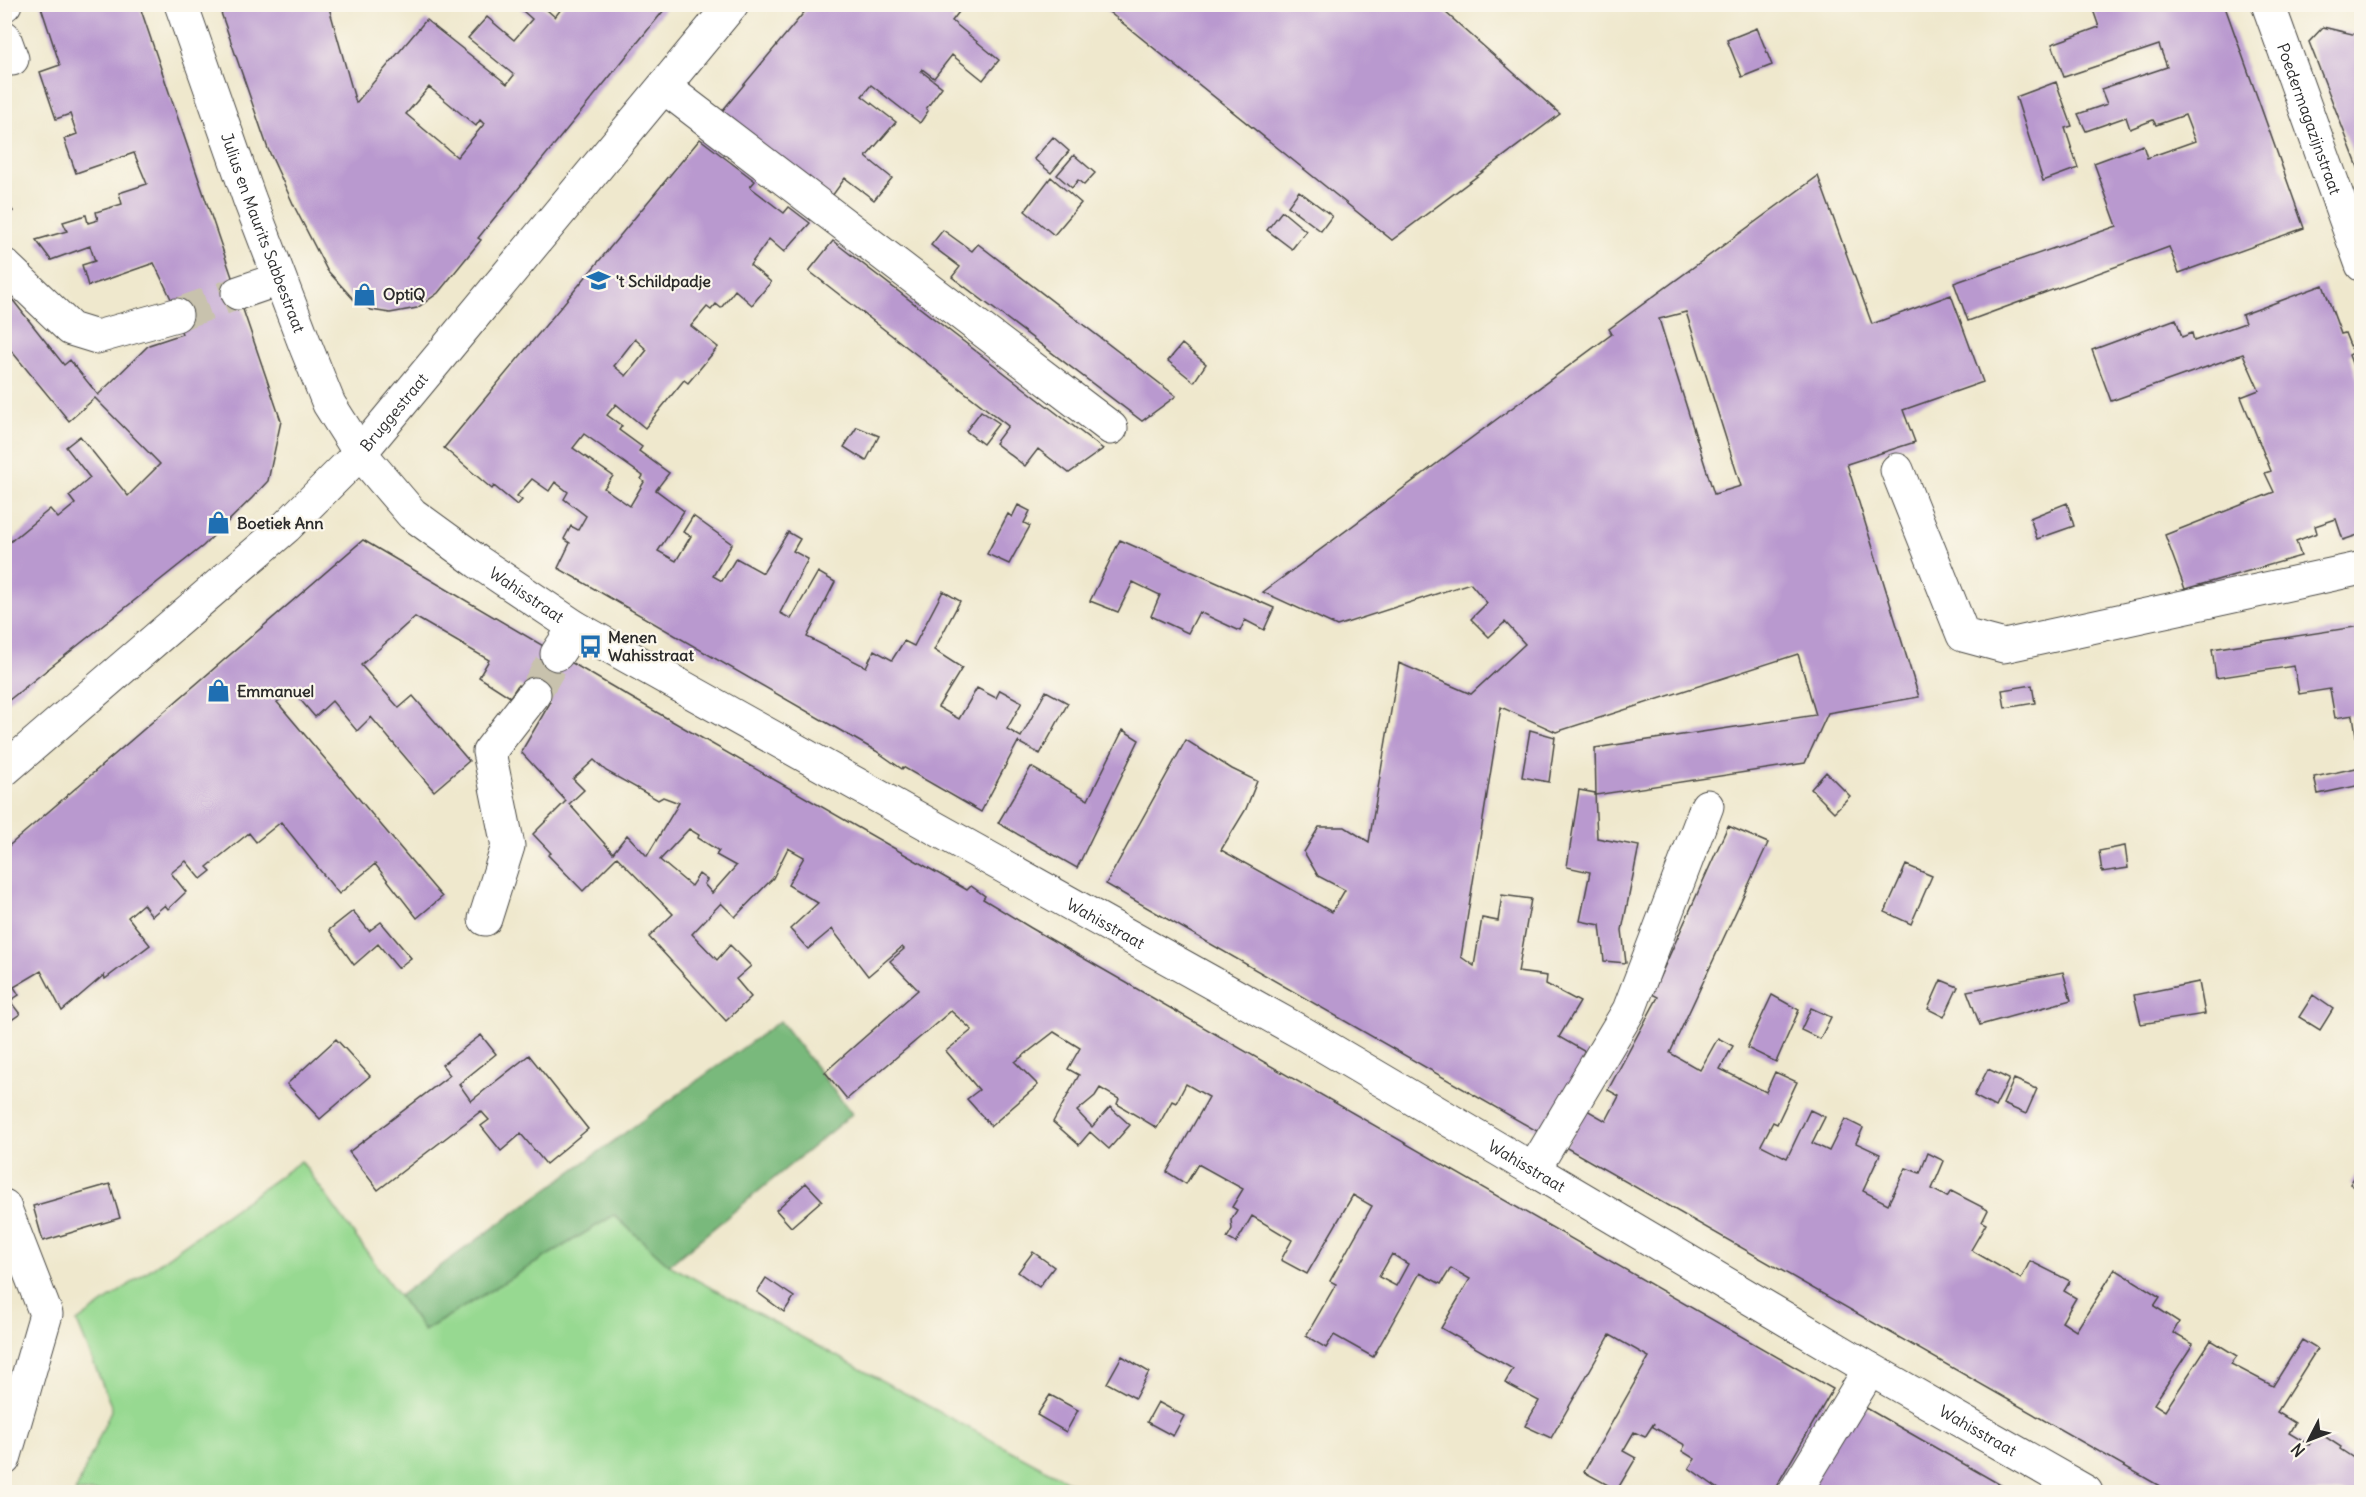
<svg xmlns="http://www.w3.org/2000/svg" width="2366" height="1497" viewBox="0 0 2366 1497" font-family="Delius,sans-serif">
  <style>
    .green { fill: #97d991; stroke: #61825e; stroke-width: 1.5 }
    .forest { fill: #79b97b; stroke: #527253; stroke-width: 1.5 }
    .building { fill: #b999cf; fill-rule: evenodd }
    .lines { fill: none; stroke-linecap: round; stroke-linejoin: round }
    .minor-tunnel { stroke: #c8c2ad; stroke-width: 33; stroke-dasharray: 33 16; stroke-linecap: butt }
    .minor-casing { stroke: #484743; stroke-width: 35 }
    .minor { stroke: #fff; stroke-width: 33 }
    .labels { text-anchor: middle; stroke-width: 4.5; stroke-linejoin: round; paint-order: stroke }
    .street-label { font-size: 16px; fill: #2b2b2b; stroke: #fbf7ec }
    .poi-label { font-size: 16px; font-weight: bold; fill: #2b2b2b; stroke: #fbf7ec; text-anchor: start }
  </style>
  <rect width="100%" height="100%" fill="#fbf7ec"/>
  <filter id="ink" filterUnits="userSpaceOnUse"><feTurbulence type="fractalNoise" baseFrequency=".0167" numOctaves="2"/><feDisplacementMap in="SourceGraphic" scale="12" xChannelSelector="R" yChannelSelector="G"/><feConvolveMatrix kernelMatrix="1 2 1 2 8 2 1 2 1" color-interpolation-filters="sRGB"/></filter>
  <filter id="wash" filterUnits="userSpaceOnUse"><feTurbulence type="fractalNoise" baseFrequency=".008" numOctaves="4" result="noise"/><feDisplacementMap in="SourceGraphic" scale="24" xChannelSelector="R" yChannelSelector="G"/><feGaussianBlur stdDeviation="1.35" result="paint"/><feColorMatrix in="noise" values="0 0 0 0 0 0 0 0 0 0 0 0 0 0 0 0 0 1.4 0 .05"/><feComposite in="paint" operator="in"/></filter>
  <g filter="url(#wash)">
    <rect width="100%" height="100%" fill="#efe8cd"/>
    <path class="green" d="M 301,1161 L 424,1331 L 614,1215 L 669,1265 L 1087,1492 L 75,1492 L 112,1408 L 77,1322 Z"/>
    <path class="forest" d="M 780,1021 L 852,1114 L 669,1265 L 614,1215 L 424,1331 L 399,1296 Z"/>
    <g id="blocks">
      <path class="building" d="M 40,4 L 139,4 L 281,421 L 268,481 L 252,498 L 203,546 L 4,704 L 4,556 L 8,553 L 4,547 L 50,509 L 58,518 L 75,504 L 69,496 L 90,478 L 66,447 L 80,436 L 128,496 L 160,464 L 95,398 L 69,421 L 4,342 L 4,289 L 64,365 L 70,360 L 98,395 L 149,345 L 182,334 L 173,303 L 154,263 L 88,286 L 82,265 L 95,261 L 90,246 L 51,260 L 36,240 L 67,231 L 63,222 L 86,215 L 88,223 L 98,220 L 96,212 L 122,204 L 119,193 L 147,184 L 134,153 L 76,173 L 64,139 L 77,134 L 70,114 L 56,119 L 40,72 L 60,65 Z
        M 218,4 L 328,4 L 356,103 L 426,20 L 507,84 L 514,75 L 468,38 L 487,17 L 514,40 L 532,19 L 515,4 L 540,4 L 555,17 L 565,4 L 669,4 L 478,238 L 481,240 L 438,293 L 417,308 L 390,313 L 371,310 L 355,301 L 327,270 L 295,208 L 268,149 ZM 429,87 L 476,126 L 480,120 L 484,124 L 457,157 L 406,114 Z
        M 811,4 L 965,4 L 952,21 L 999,60 L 983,80 L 952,55 L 934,78 L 922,69 L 921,71 L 942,87 L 926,109 L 928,111 L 920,123 L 871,85 L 862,96 L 896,122 L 866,157 L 892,178 L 874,200 L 845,178 L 827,203 L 718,116 Z
        M 1099,4 L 1355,4 L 1360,9 L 1364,4 L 1436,4 L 1560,114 L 1392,240 Z
        M 2091,4 L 2224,4 L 2304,228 L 2179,273 L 2169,247 L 1968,321 L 1954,283 L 2117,226 L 2094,163 L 2143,145 L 2147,158 L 2195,141 L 2185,115 L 2156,125 L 2153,120 L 2130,129 L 2126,117 L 2086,131 L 2078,114 L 2107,104 L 2101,89 L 2167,67 L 2159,45 L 2064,77 L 2052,44 L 2099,27 Z
        M 2323,27 L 2361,36 L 2361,175 L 2309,42 Z
        M 1757,28 L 1772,65 L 1742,77 L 1727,40 Z
        M 2056,82 L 2072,126 L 2065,128 L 2078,168 L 2043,181 L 2016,97 Z
        M 1053,137 L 1069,151 L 1051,173 L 1034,159 Z
        M 700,139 L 755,181 L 750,187 L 784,213 L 789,207 L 810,223 L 784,252 L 769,239 L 750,265 L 771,282 L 752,305 L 735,290 L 721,308 L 716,304 L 711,310 L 707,307 L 691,326 L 718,347 L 688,383 L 684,380 L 645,428 L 616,404 L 607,415 L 622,426 L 619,430 L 642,447 L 639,451 L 669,473 L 656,490 L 684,511 L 658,551 L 676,561 L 691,536 L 683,532 L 693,516 L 732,544 L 713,576 L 722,581 L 736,558 L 763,573 L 788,532 L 800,539 L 793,551 L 808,559 L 780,613 L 791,619 L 818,572 L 835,582 L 807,637 L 866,667 L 874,650 L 892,660 L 904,641 L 914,646 L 943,591 L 960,601 L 934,650 L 962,668 L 938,707 L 959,719 L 977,688 L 996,698 L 1000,690 L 1022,702 L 1007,729 L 1021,737 L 1046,691 L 1068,703 L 1040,754 L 1018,742 L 981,812 L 903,767 L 902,769 L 876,751 L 558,568 L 570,543 L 564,539 L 571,526 L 578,530 L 586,516 L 564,499 L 568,492 L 555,482 L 549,491 L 532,479 L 517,496 L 522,500 L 517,505 L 494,486 L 492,489 L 444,448 ZM 635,339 L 647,350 L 626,376 L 614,366 ZM 584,434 L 643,476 L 641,479 L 644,482 L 630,506 L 604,488 L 613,476 L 573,448 Z
        M 1074,155 L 1095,173 L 1084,185 L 1078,180 L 1072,188 L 1057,175 Z
        M 1818,176 L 1872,324 L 1951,295 L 1983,382 L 1903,410 L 1915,442 L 1847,464 L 1919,697 L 1828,713 L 1805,763 L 1596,795 L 1595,748 L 1816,715 L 1798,654 L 1556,732 L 1501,707 L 1461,957 L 1474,966 L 1482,918 L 1498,921 L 1502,895 L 1531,899 L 1518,972 L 1547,976 L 1546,984 L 1580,1002 L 1559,1037 L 1589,1054 L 1542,1134 L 1106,884 L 1186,740 L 1232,769 L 1257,781 L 1246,809 L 1221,850 L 1332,912 L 1345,890 L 1318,876 L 1304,852 L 1319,827 L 1345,827 L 1369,842 L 1399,663 L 1471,694 L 1525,644 L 1505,622 L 1489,637 L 1471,619 L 1487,603 L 1470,583 L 1337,626 L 1263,592 L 1612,334 L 1609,329 ZM 1686,312 L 1741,486 L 1714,494 L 1659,319 Z
        M 1051,177 L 1081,203 L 1054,235 L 1025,211 Z
        M 1299,191 L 1332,216 L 1321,231 L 1288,206 Z
        M 4,200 L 13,211 L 4,217 Z
        M 1282,211 L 1306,231 L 1292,249 L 1267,230 Z
        M 943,230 L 972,251 L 978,244 L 1176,396 L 1142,421 L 952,277 L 960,267 L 931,245 Z
        M 833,241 L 1103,449 L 1069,473 L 1038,449 L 1025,466 L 995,443 L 1008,426 L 809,271 Z
        M 2323,285 L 2341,334 L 2345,333 L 2353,353 L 2349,355 L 2361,388 L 2361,534 L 2343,540 L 2336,519 L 2315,526 L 2317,533 L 2296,541 L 2301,556 L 2185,589 L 2165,535 L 2274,492 L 2265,473 L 2271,471 L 2241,397 L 2259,390 L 2243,354 L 2111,401 L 2092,350 L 2176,319 L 2182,337 L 2192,333 L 2194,341 L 2245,323 L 2242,315 Z
        M 1182,344 L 1206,364 L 1194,382 L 1168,361 Z
        M 981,411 L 999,423 L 983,444 L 966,431 Z
        M 857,427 L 879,436 L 866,461 L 844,447 Z
        M 2067,503 L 2074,526 L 2037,539 L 2030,518 Z
        M 1018,505 L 1030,511 L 1024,523 L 1030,526 L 1009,564 L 987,554 L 1008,514 L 1012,517 Z
        M 363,540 L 630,697 L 967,890 L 971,886 L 985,896 L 983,899 L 1031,928 L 1833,1389 L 1773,1492 L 1723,1492 L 1689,1468 L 1695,1459 L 1682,1451 L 1685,1445 L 1653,1427 L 1654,1423 L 1645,1437 L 1634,1432 L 1623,1451 L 1636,1458 L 1617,1490 L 1584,1472 L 1649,1357 L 1610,1335 L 1551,1438 L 1525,1426 L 1539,1401 L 1505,1383 L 1513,1369 L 1441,1328 L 1470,1279 L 1451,1268 L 1441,1284 L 1420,1273 L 1373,1357 L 1334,1335 L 1326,1348 L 1306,1336 L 1336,1284 L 1330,1281 L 1372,1206 L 1353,1195 L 1307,1274 L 1281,1260 L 1292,1240 L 1252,1216 L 1236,1243 L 1227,1238 L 1232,1229 L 1231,1220 L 1237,1210 L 1232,1207 L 1243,1189 L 1198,1164 L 1186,1184 L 1167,1172 L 1209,1097 L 1186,1084 L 1176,1103 L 1172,1101 L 1157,1128 L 1117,1104 L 1119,1099 L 1100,1088 L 1095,1096 L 1077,1111 L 1092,1127 L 1110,1107 L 1130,1125 L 1109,1149 L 1090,1132 L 1079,1145 L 1053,1122 L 1079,1075 L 1068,1069 L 1080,1048 L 1054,1032 L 1015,1062 L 1038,1085 L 991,1126 L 967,1099 L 979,1090 L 946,1051 L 972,1030 L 951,1011 L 847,1099 L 825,1072 L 918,990 L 890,961 L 904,949 L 902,947 L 868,976 L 832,929 L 808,949 L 790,929 L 818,903 L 788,885 L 804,857 L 788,848 L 773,878 L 735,917 L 721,903 L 692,934 L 717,960 L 730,945 L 751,966 L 736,979 L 751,997 L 726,1021 L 649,937 L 673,914 L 617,857 L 583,891 L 548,855 L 551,853 L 533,834 L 566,801 L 521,752 L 550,703 L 518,685 L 510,697 L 479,677 L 489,660 L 415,617 L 361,665 L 399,708 L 413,696 L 469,761 L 434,791 L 371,717 L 357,731 L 332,701 L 315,717 L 292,690 L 277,702 L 442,897 L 417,918 L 375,864 L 339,894 L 281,822 L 256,842 L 249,833 L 207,867 L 211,871 L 201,879 L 186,861 L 171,873 L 186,892 L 168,909 L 165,905 L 152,916 L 143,904 L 128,917 L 150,945 L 105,979 L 104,975 L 62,1011 L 41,971 L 14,987 L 19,995 L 10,1001 L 20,1014 L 4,1025 L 4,850 ZM 594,760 L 606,771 L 658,800 L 663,797 L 679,803 L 647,856 L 627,835 L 613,853 L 569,804 L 584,790 L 573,779 ZM 689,829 L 699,835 L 698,838 L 719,851 L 716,855 L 736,866 L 712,893 L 704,884 L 707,880 L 699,874 L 691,886 L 660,860 ZM 1392,1254 L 1408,1264 L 1396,1286 L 1379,1277 Z
        M 1120,540 L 1274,608 L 1264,630 L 1245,620 L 1240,631 L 1199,612 L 1188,633 L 1151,616 L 1160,595 L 1133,582 L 1118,612 L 1090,601 Z
        M 2361,626 L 2361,754 L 2359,755 L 2353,715 L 2335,718 L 2330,689 L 2299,694 L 2294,666 L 2216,678 L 2212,649 Z
        M 2032,685 L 2035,703 L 2005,708 L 2002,690 Z
        M 1123,730 L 1139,740 L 1077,868 L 998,823 L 1031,767 L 1088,800 Z
        M 1530,730 L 1555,737 L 1549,782 L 1522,777 Z
        M 2361,767 L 2361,785 L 2318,794 L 2314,777 Z
        M 1826,772 L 1850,796 L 1834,812 L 1811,789 Z
        M 1579,790 L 1595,793 L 1597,838 L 1639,846 L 1622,930 L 1626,963 L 1604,961 L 1600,925 L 1580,921 L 1590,872 L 1567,867 Z
        M 1728,826 L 1768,843 L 1670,1053 L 1700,1070 L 1718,1038 L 1733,1046 L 1720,1069 L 1766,1092 L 1775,1072 L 1797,1082 L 1777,1124 L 1773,1122 L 1761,1145 L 1787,1158 L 1810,1110 L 1825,1117 L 1812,1143 L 1829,1151 L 1845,1119 L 1863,1128 L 1856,1143 L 1880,1154 L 1863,1191 L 1888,1204 L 1906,1168 L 1920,1173 L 1928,1153 L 1944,1161 L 1932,1189 L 1947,1197 L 1951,1191 L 1988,1210 L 1982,1222 L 1986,1224 L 1971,1250 L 2021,1279 L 2030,1261 L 2070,1281 L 2064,1291 L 2076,1298 L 2062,1322 L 2076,1331 L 2115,1269 L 2160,1297 L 2154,1306 L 2179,1322 L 2173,1333 L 2193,1344 L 2154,1404 L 2165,1411 L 2211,1340 L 2237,1356 L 2231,1364 L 2273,1386 L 2302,1340 L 2317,1349 L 2277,1412 L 2295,1423 L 2289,1433 L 2309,1445 L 2318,1432 L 2341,1447 L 2340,1449 L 2361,1463 L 2361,1492 L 2170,1492 L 1565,1147 L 1587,1110 L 1606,1121 L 1619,1096 L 1608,1090 L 1658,997 L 1652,994 Z
        M 2125,846 L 2128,868 L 2102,872 L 2099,851 Z
        M 1906,865 L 1932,876 L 1911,924 L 1885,912 Z
        M 353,911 L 369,931 L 381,922 L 411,958 L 398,968 L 378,944 L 354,965 L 329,930 Z
        M 2063,972 L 2071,1000 L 1980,1025 L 1967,991 Z
        M 1941,980 L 1958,987 L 1944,1017 L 1928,1009 Z
        M 2199,982 L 2205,1014 L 2141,1024 L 2134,995 Z
        M 1772,995 L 1799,1010 L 1776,1062 L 1747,1048 Z
        M 2313,995 L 2333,1009 L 2320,1030 L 2299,1017 Z
        M 1811,1008 L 1831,1017 L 1820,1039 L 1801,1030 Z
        M 481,1035 L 496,1054 L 459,1084 L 471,1101 L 529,1055 L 588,1129 L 546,1164 L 521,1134 L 501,1151 L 481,1126 L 489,1120 L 481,1111 L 378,1190 L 349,1152 L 450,1075 L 442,1065 Z
        M 336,1039 L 370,1076 L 320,1119 L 287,1084 Z
        M 1988,1069 L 2009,1079 L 1995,1107 L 1974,1096 Z
        M 2014,1079 L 2037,1089 L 2026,1114 L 2003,1104 Z
        M 2361,1167 L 2361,1191 L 2350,1184 Z
        M 806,1183 L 822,1200 L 791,1227 L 776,1210 Z
        M 110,1184 L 120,1218 L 43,1241 L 33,1206 Z
        M 1033,1252 L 1054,1267 L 1039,1287 L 1018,1272 Z
        M 766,1278 L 794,1297 L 784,1312 L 757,1292 Z
        M 1122,1356 L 1149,1372 L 1135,1398 L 1107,1383 Z
        M 1050,1395 L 1078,1410 L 1066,1432 L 1037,1415 Z
        M 1158,1402 L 1184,1416 L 1173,1436 L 1147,1422 Z
        M 1856,1402 L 1894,1424 L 2013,1492 L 1803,1492 Z"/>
    </g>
  </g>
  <g filter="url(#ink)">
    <use href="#blocks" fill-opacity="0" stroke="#484743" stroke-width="1.5"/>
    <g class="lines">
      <path class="minor-tunnel" d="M 176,315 L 238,293
        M 534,694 L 557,654"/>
      <defs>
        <g id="minor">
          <path id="s1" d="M 181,4 L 249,198 L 306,347 L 329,404 L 360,453 L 412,514 L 478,562 L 575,627 L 1304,1034 L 1870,1369 L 2086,1492"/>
          <path id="s2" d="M 2268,4 L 2362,265"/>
          <path d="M 4,5 L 5,4"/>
          <path d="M 4,37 L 12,59"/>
          <path d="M 664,87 L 1111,428"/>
          <path d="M 4,265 L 71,329 L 97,337 L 176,315"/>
          <path d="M 238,293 L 279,279"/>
          <path d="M 1897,470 L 1963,635 L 2004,646 L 2362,568"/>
          <path d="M 557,654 L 575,627"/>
          <path id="s3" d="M 4,770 L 286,527 L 360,453 L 732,4"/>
          <path d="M 485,919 L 508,846 L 489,752 L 534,694"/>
          <path d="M 1534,1169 L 1629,1010 L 1707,806"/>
          <path d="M 4,1206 L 46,1314 L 4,1459"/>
          <path d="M 1795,1492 L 1870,1369"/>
        </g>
      </defs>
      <use href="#minor" class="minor-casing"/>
      <use href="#minor" class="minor"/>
    </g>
  </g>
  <defs>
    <symbol id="school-bare" viewBox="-9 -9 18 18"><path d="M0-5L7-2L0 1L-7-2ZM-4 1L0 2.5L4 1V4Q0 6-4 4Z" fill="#1f6fb2" stroke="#fbf7ec" stroke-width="2.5" paint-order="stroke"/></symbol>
    <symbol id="shop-bare" viewBox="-9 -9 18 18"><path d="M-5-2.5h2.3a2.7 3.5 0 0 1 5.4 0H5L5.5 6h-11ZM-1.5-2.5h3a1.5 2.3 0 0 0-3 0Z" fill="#1f6fb2" stroke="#fbf7ec" stroke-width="2.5" paint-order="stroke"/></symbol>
    <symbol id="bus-bare" viewBox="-9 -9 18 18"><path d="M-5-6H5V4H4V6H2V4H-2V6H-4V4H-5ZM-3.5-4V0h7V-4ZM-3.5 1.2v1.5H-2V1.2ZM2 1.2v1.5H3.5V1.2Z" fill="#1f6fb2" stroke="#fbf7ec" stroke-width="2.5" paint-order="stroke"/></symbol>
  </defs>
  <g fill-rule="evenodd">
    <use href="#school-bare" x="582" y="264" width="33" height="33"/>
    <use href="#shop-bare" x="348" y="278" width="33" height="33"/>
    <use href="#shop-bare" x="202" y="506" width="33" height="33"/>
    <use href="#bus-bare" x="574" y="630" width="33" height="33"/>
    <use href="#shop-bare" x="202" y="674" width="33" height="33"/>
  </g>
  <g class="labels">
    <g class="street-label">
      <text dy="6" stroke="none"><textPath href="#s2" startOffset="122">Poedermagazijnstraat</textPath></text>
      <text dy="6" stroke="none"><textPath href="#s1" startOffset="243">Julius en Maurits Sabbestraat</textPath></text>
      <text dy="6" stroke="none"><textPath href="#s3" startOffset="530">Bruggestraat</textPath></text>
      <text dy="6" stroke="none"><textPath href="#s1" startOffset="705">Wahisstraat</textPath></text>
      <text dy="6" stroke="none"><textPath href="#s1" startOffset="1371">Wahisstraat</textPath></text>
      <text dy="6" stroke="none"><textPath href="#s1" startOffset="1857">Wahisstraat</textPath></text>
      <text dy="6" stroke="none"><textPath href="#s1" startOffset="2380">Wahisstraat</textPath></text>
    </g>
    <g class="poi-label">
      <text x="616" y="287">'t Schildpadje</text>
      <text x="383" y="300">OptiQ</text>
      <text x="237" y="529">Boetiek Ann</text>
      <text x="608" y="643">Menen<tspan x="608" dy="18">Wahisstraat</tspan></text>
      <text x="237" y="697">Emmanuel</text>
    </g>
  </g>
  <rect width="2366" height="1497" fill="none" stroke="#fbf7ec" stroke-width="24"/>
  <g transform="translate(2309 1440) rotate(228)" stroke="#fbf7ec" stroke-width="4.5" paint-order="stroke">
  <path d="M0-4.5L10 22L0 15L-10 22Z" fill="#2b2b2b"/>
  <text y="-9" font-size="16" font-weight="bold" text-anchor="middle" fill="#2b2b2b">N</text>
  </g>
</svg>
